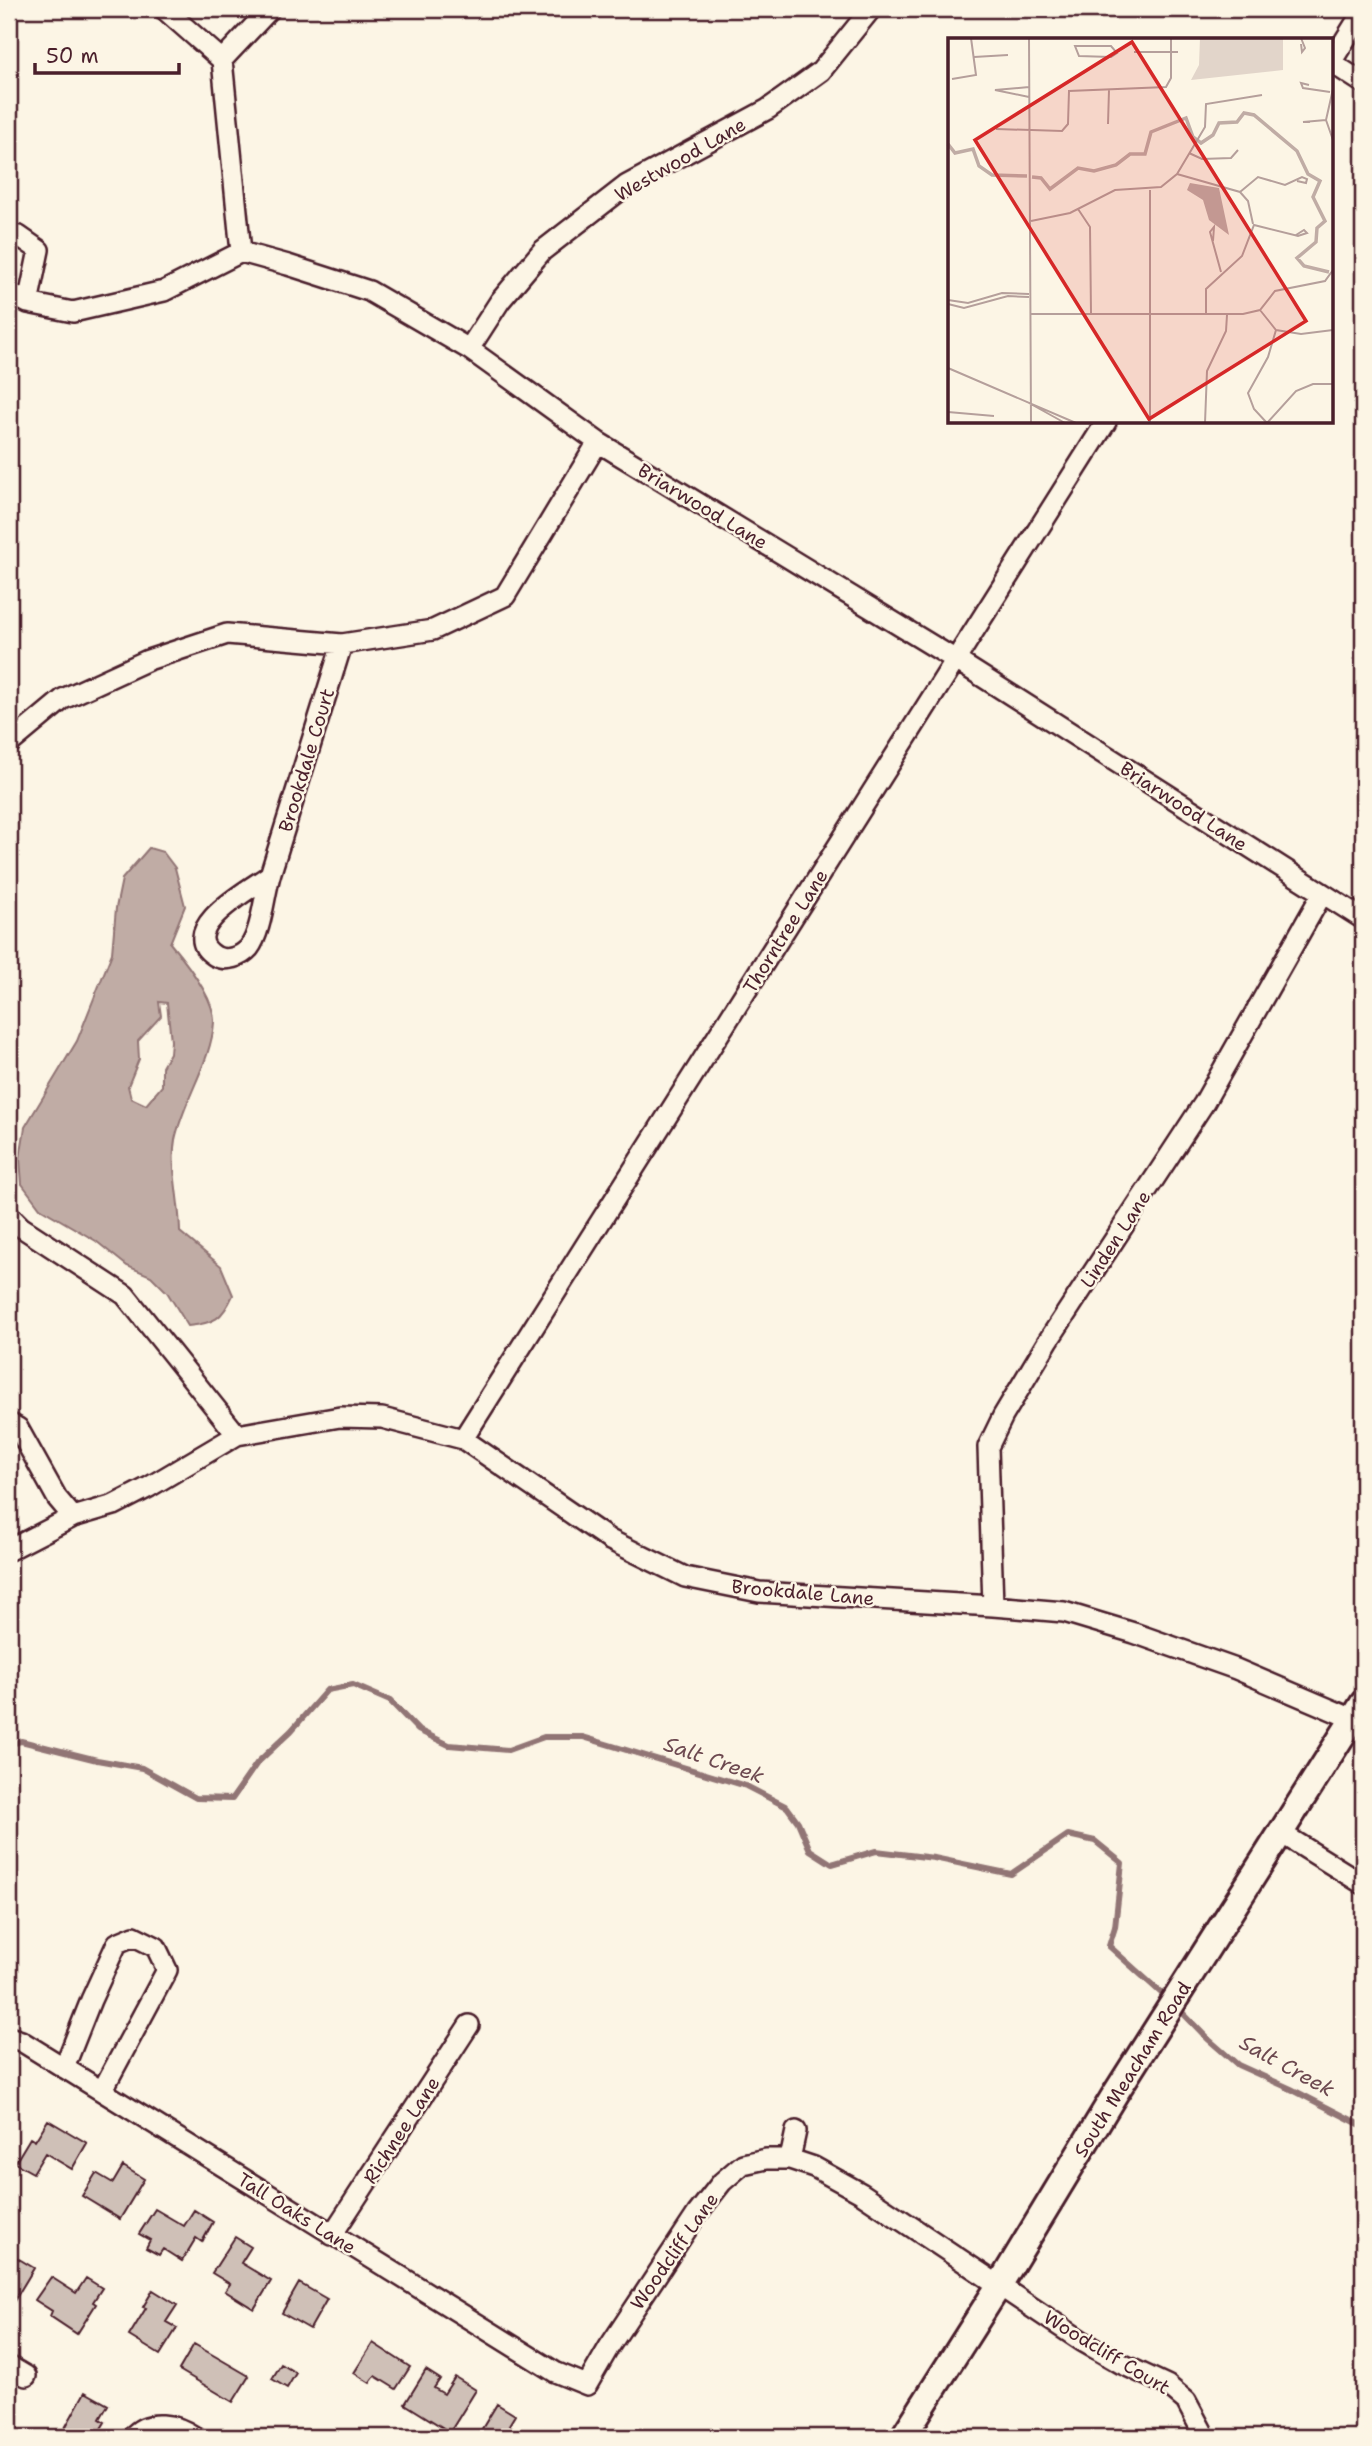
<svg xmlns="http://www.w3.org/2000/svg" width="1372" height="2446" viewBox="0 0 1372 2446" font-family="'Shantell Sans',sans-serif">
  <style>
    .water { fill: #c0aca5; stroke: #917474; stroke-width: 2; fill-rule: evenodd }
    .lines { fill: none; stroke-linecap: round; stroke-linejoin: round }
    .stream { stroke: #917474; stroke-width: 6 }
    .building { fill: #cfc0b7; stroke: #4a1f2b; stroke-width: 2 }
    .minor-casing { stroke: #4a1f2b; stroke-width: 24 }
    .major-casing { stroke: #4a1f2b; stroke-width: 30 }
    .minor { stroke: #fcf5e5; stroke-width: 19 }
    .major { stroke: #fcf5e5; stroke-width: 24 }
    .labels { text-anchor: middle; stroke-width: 5; stroke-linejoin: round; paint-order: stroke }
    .street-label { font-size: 19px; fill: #4a1f2b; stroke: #fcf5e5 }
    .water-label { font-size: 21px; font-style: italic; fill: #6d4950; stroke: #fcf5e5 }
    .inset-river { fill: none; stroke: #c0aca5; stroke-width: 3.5 }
    .inset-road { fill: none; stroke: #b59f9b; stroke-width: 2 }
    .view { fill: #d62828; fill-opacity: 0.15; stroke: #d62828; stroke-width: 3.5 }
    .inset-edge { fill: none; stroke: #4a1f2b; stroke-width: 3.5 }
  </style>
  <rect width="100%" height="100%" fill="#fcf5e5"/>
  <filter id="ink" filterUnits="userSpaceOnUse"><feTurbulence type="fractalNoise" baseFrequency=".0143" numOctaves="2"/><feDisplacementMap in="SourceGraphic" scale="14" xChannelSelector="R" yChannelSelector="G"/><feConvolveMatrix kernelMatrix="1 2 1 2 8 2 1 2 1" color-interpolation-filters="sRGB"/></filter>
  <g filter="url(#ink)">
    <path class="water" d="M 149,848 L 163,852 L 175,868 L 185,906 L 170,943 C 185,961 215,998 214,1022 C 212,1060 183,1101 175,1140 C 170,1167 180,1203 180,1232 L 221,1266 L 233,1295 C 222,1319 215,1323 188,1326 L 167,1292 L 151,1276 L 127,1266 L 96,1241 L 40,1208 L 22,1184 L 20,1158 L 25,1127 L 77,1041 L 112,953 L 116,908 L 122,879 ZM 159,1002 L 167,1003 L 171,1041 L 170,1053 L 162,1067 L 162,1086 L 146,1105 L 131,1098 L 128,1086 L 139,1059 L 138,1041 L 161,1016 Z"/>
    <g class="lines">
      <path class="stream" d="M 9,1745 L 21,1741 L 97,1760 L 142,1768 L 196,1798 L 232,1799 L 257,1763 L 291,1731 L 327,1690 L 353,1685 L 390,1701 L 418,1730 L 449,1745 L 508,1750 L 544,1737 L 583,1737 L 746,1786 L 787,1807 L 798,1822 L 810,1850 L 832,1864 L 876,1851 L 934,1858 L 1011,1874 L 1068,1835 L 1095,1841 L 1122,1863 L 1115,1927 L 1109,1946 L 1168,1999
        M 1176,2006 L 1208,2039 L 1238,2065 L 1291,2089 L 1363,2126"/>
    </g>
    <path class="building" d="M 48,2120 L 87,2143 L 72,2169 L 45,2153 L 33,2173 L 15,2163 L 30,2138 L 35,2141 Z
      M 123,2166 L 144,2179 L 120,2219 L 82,2196 L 96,2173 L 113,2183 Z
      M 155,2209 L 184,2226 L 194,2210 L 213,2222 L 202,2242 L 196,2238 L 182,2261 L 163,2249 L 159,2255 L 146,2248 L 150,2240 L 139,2234 Z
      M 235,2237 L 251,2247 L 241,2263 L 271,2281 L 254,2309 L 225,2291 L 230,2284 L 212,2273 Z
      M 9,2253 L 34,2268 L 13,2303 L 9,2301 Z
      M 51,2277 L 76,2293 L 86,2278 L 102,2288 L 93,2302 L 96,2304 L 77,2334 L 50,2316 L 52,2311 L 35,2300 Z
      M 299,2283 L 327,2299 L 310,2329 L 282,2313 Z
      M 153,2290 L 177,2305 L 166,2322 L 177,2328 L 160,2355 L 129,2336 L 146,2308 L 143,2307 Z
      M 373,2343 L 410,2367 L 396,2389 L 375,2376 L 370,2383 L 354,2373 Z
      M 194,2344 L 249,2376 L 233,2402 L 179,2370 Z
      M 281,2364 L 296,2373 L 287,2388 L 272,2379 Z
      M 426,2370 L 440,2379 L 434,2388 L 444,2394 L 455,2377 L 476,2390 L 450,2432 L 405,2404 Z
      M 85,2392 L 108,2405 L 100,2419 L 105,2422 L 96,2437 L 60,2437 Z
      M 497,2404 L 515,2415 L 509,2425 L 528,2437 L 477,2437 Z"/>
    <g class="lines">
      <defs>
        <path id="minor" d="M 164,9 L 222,60 L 241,252
          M 222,60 L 270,9
          M 1332,61 L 1363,11
          M 1332,63 L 1363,83
          M 9,234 L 19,236 L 39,250 L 28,303
          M 9,293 L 28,303 L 73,312 L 164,291 L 241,252 L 288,265 L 369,291 L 469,349 L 598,442 L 956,660 L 1363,919
          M 469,349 L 500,301 L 542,251 L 627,185 L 768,109 L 821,71 L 871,9
          M 9,744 L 63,699 L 148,660 L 227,634 L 342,644 L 433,630 L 505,596 L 598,442
          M 270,875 C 252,888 173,930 215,956 C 226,962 241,957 249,948 C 262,931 264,894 271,872 C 294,796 318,720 342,644
          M 9,1215 L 21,1227 L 125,1295 L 237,1435
          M 9,1423 L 18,1428 L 57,1498 L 73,1517
          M 463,1439 L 1106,422
          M 9,1550 L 73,1517 L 114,1505 L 149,1487 L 237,1435 L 340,1417 L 382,1418 L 463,1439 L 610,1540 L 685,1577 L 759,1592 L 993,1606 L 1064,1612 L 1134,1633 L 1236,1669 L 1353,1719
          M 993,1606 L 988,1447 L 1003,1416 L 1048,1341 L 1204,1103 L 1322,894
          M 1281,1833 L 1363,1884
          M 9,2037 L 21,2041 L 555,2372 L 587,2385 L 609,2347 L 697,2214 L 722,2182 L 743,2164 L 766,2159 L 790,2159 L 814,2167 L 861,2193 L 1082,2341 L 1122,2364 L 1167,2385 L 1186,2401 L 1202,2431
          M 64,2068 L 91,2000 L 117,1943 L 134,1936 L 156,1947 L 167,1970 L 102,2091
          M 790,2159 L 796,2131
          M 332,2235 L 469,2025
          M 9,2366 L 26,2376
          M 132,2437 C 148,2418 176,2424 195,2437"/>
        <path id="major" d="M 903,2437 L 1000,2284 L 1115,2094 L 1363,1703"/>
      </defs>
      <use href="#minor" class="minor-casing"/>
      <use href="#major" class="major-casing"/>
      <use href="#minor" class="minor"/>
      <use href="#major" class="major"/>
    </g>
  </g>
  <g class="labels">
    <g class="street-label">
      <text transform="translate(680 159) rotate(-30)" y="7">Westwood Lane</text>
      <text transform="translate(703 506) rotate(31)" y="7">Briarwood Lane</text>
      <text transform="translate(306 760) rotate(-73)" y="7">Brookdale Court</text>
      <text transform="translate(1184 806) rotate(33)" y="7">Briarwood Lane</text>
      <text transform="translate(785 931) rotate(-58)" y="7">Thorntree Lane</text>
      <text transform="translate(1115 1239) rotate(-57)" y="7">Linden Lane</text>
      <text transform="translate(803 1592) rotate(5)" y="7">Brookdale Lane</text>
      <text transform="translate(1132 2069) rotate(-58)" y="7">South Meacham Road</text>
      <text transform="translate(401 2130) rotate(-57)" y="7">Richnee Lane</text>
      <text transform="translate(297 2213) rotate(32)" y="7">Tall Oaks Lane</text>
      <text transform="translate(674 2251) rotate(-55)" y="7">Woodcliff Lane</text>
      <text transform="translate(1107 2352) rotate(31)" y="7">Woodcliff Court</text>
    </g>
    <g class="water-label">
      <text transform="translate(714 1760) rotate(19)" y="7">Salt Creek</text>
      <text transform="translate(1287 2066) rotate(29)" y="7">Salt Creek</text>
    </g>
  </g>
  <g transform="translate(948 38)">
    <rect width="385" height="385" fill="#fcf5e5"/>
    <path d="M 252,0 L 335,0 L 335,32 L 243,42 L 251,27 Z" fill="#e2d5ca"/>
    <path d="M 242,145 L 271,150 L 281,197 L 261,182 L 255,162 L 239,152 Z" fill="#c0aca5"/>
    <path class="inset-river" d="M 0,106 L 7,115 L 25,111 L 31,128 L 44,137 L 79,138M 84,139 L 93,140 L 102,151 L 130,130 L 146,133 L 168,127 L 182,116 L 197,116 L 203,94 L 238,80 L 245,99 L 253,105 L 265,97 L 271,85 L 289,84 L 296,75 L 306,77 L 349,113 L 360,136 L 372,143 L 365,159 L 377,183 L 369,190 L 368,204 L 349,220 L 356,228 L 381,234"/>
    <path class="inset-road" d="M 81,0 L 83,385M 353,0 L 357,10 L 354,14 L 353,6M 127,8 L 163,8 L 169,15 L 163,19 L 131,18 ZM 186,14 L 230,14M 26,19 L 60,17M 4,41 L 28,37 L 23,0M 361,47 L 353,45 L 355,50 L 382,54M 385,51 L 378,82 L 385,102M 81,59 L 47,52 L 81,49M 362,84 L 355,84 L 378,82M 160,86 L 161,52M 48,91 L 114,93 L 120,86 L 121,53 L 218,49 L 223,40 L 223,0M 241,115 L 254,121 L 283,120 L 290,112M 229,136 L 292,154 L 300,163 L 305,186M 292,154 L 310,139 L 337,147 L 354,139 L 359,141 L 358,145 L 349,143M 130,171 L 142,189 L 143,275M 83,183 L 122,175 L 167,152 L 213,149 L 229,136 L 257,89 L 258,66 L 314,57M 265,203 L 266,189 L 262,194 L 273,234M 0,262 L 20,265 L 54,255 L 81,256M 0,266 L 16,270 L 60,258 L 81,259M 312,272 L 328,292 L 353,296 L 385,292M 258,275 L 258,251 L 294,218 L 306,187 L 350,198 L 359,195 L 356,192 L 348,197M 83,276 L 295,276 L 312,272 L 327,253 L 377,243 L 385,232M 0,330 L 128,385M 81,365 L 117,385M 0,374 L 46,378M 202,385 L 202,152M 257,385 L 259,333 L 278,293 L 279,277M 319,385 L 306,371 L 300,355 L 320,319 L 328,292M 319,385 L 348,353 L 365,346 L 385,346"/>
    <path class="view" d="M 184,4 L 358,283 L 201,381 L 27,102 Z"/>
    <rect width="385" height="385" class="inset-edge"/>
  </g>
  <rect width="1372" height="2446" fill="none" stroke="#fcf5e5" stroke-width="35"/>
  <rect x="18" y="18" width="1337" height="2411" fill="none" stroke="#4a1f2b" stroke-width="2.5" filter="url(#ink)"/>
  <path d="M35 63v10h144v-10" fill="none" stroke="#4a1f2b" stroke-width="3.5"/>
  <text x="46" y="63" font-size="21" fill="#4a1f2b" stroke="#fcf5e5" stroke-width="5" paint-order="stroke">50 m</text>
</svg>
